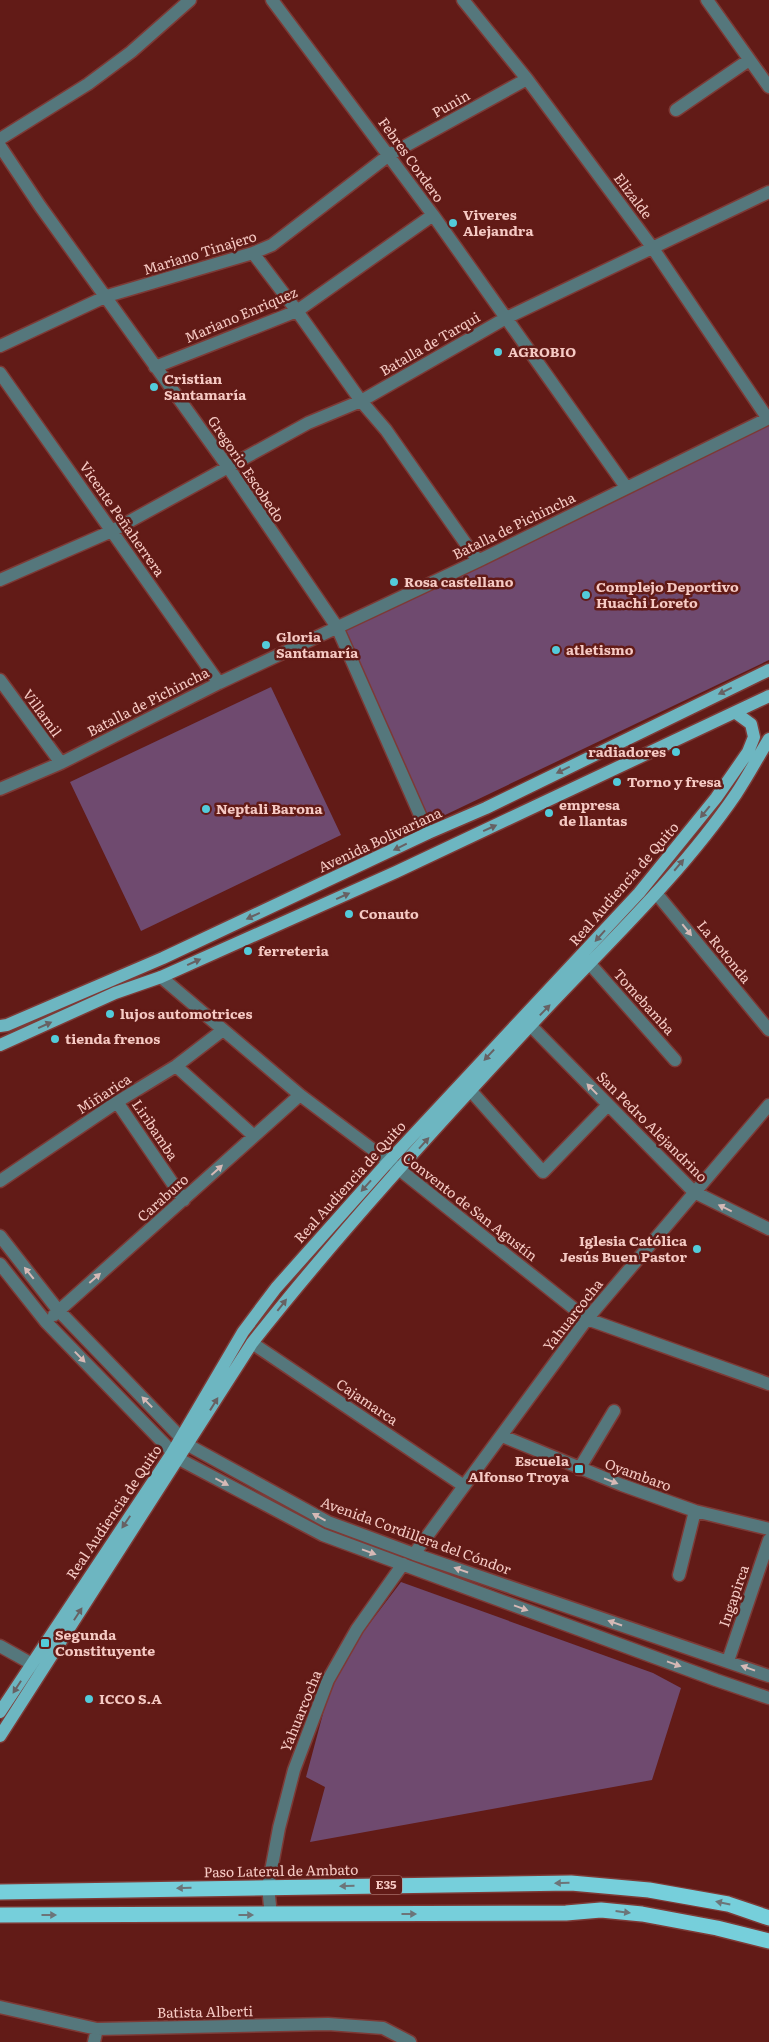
<svg xmlns="http://www.w3.org/2000/svg" width="769" height="2042" viewBox="0 0 769 2042" font-family="Literata,serif">
  <style>
    .green { fill: #6f4a6f }
    .lines { fill: none; stroke-linecap: round; stroke-linejoin: round }
    .minor-casing { stroke: #7d3a36; stroke-width: 15 }
    .major-casing { stroke: #7d3a36; stroke-width: 15 }
    .highway-casing { stroke: #7d3a36; stroke-width: 18 }
    .minor { stroke: #55777c; stroke-width: 12 }
    .major { stroke: #6db6c1; stroke-width: 12 }
    .highway { stroke: #76cfdb; stroke-width: 15 }
    .oneway { fill: #676163 }
    .oneway2 { fill: #d6b9b6 }
    .oneway3 { fill: #6c7579 }
    .poi-dot { fill: #53cbda; stroke: #621b17; stroke-width: 2 }
    .labels { text-anchor: middle; stroke-width: 5; stroke-linejoin: round; paint-order: stroke }
    .shield { fill: #621b17; stroke: #ca9690; stroke-width: 1 }
    .shield-label { font-size: 12px; font-weight: bold; fill: #f6cac4 }
    .street-label { font-size: 14px; fill: #f6cac4; stroke: #621b17 }
    .poi-label { font-size: 14px; font-weight: bold; fill: #f6cac4; stroke: #621b17; text-anchor: start }
  </style>
  <rect width="100%" height="100%" fill="#621b17"/>
  <path class="green" d="M 769,420 L 769,660 L 422,826 L 337,626 Z
    M 271,687 L 341,835 L 141,931 L 70,782 Z
    M 401,1582 L 653,1673 L 681,1688 L 652,1780 L 310,1842 L 325,1787 L 306,1777 L 335,1669 Z"/>
  <g class="lines">
    <defs>
      <path id="minor" d="M 272,0 L 433,215 L 626,487
        M 463,0 L 527,79 L 652,247 L 768,419
        M 707,0 L 769,87
        M 676,110 L 749,60
        M 0,139 L 88,84 L 131,52 L 190,0
        M 0,146 L 40,206 L 228,467 L 337,627 L 428,833
        M 253,253 L 297,311 L 361,401 L 386,430 L 478,561
        M 0,346 L 107,296 L 253,253 L 272,245 L 389,155 L 527,79
        M 155,367 L 297,311 L 433,215
        M 0,373 L 219,683
        M 0,580 L 112,531 L 308,423 L 361,401 L 506,318 L 769,192
        M 0,680 L 61,763
        M 0,789 L 61,763 L 219,683 L 478,561 L 769,418
        M 656,893 L 769,1030
        M 590,964 L 675,1060
        M 161,977 L 300,1095 L 400,1170 L 587,1319 L 769,1384
        M 530,1025 L 694,1192 L 769,1229
        M 176,1066 L 254,1136
        M 471,1091 L 543,1172 L 607,1106
        M 117,1102 L 184,1200
        M 0,1181 L 117,1102 L 176,1066 L 223,1030
        M 0,1236 L 58,1310 L 188,1445 L 328,1522 L 414,1554 L 769,1676
        M 0,1264 L 46,1322 L 179,1459 L 323,1535 L 716,1680 L 769,1698
        M 54,1315 L 300,1095
        M 252,1343 L 464,1486
        M 502,1436 L 622,1485 L 695,1511 L 769,1529
        M 579,1469 L 614,1411
        M 414,1554 L 587,1319 L 769,1105
        M 679,1575 L 695,1511
        M 0,1646 L 41,1669
        M 728,1661 L 769,1540
        M 271,1915 L 268,1887 L 279,1828 L 294,1770 L 328,1680 L 357,1629 L 403,1564
        M 0,2007 L 97,2029 L 328,2024 L 383,2028 L 410,2042
        M 94,2042 L 97,2029"/>
      <path id="major" d="M 0,1026 L 7,1025 L 163,958 L 428,833 L 486,808 L 769,670
        M 0,1045 L 115,993 L 161,977 L 396,872 L 769,696
        M 0,1712 L 172,1453 L 243,1332 L 276,1288 L 388,1162 L 639,893 L 716,798 L 748,752 L 754,737 L 751,724 L 736,713
        M 0,1736 L 252,1343 C 338,1234 434,1129 529,1027 C 598,952 678,879 736,794 C 748,776 758,757 769,739"/>
      <path id="highway" d="M 0,1892 L 571,1883 L 649,1890 L 728,1904 L 769,1918
        M 0,1915 L 566,1913 L 601,1910 L 642,1914 L 717,1928 L 769,1941"/>
    </defs>
    <use href="#minor" class="minor-casing"/>
    <use href="#major" class="major-casing"/>
    <use href="#highway" class="highway-casing"/>
    <use href="#minor" class="minor"/>
    <use href="#major" class="major"/>
    <use href="#highway" class="highway"/>
  </g>
  <defs><path id="oneway-solid" d="M-6-.8H1V-3.2L6.5 0L1 3.2V.8H-6Z" transform="scale(1.25)"/></defs>
  <g class="oneway">
    <use href="#oneway-solid" transform="translate(725 691) rotate(154)"/>
    <use href="#oneway-solid" transform="translate(563 770) rotate(154)"/>
    <use href="#oneway-solid" transform="translate(705 812) rotate(129)"/>
    <use href="#oneway-solid" transform="translate(490 828) rotate(-24)"/>
    <use href="#oneway-solid" transform="translate(400 847) rotate(154)"/>
    <use href="#oneway-solid" transform="translate(679 865) rotate(-50)"/>
    <use href="#oneway-solid" transform="translate(343 896) rotate(-24)"/>
    <use href="#oneway-solid" transform="translate(253 916) rotate(155)"/>
    <use href="#oneway-solid" transform="translate(600 936) rotate(132)"/>
    <use href="#oneway-solid" transform="translate(194 962) rotate(-24)"/>
    <use href="#oneway-solid" transform="translate(545 1010) rotate(-46)"/>
    <use href="#oneway-solid" transform="translate(45 1025) rotate(-24)"/>
    <use href="#oneway-solid" transform="translate(489 1055) rotate(133)"/>
    <use href="#oneway-solid" transform="translate(424 1143) rotate(-48)"/>
    <use href="#oneway-solid" transform="translate(366 1186) rotate(132)"/>
    <use href="#oneway-solid" transform="translate(282 1305) rotate(-52)"/>
    <use href="#oneway-solid" transform="translate(214 1404) rotate(-58)"/>
    <use href="#oneway-solid" transform="translate(126 1522) rotate(124)"/>
    <use href="#oneway-solid" transform="translate(78 1614) rotate(-57)"/>
    <use href="#oneway-solid" transform="translate(17 1687) rotate(123)"/>
  </g>
  <g class="oneway2">
    <use href="#oneway-solid" transform="translate(687 930) rotate(51)"/>
    <use href="#oneway-solid" transform="translate(592 1089) rotate(-134)"/>
    <use href="#oneway-solid" transform="translate(217 1170) rotate(-42)"/>
    <use href="#oneway-solid" transform="translate(725 1208) rotate(-154)"/>
    <use href="#oneway-solid" transform="translate(29 1273) rotate(-129)"/>
    <use href="#oneway-solid" transform="translate(95 1278) rotate(-41)"/>
    <use href="#oneway-solid" transform="translate(80 1357) rotate(46)"/>
    <use href="#oneway-solid" transform="translate(147 1402) rotate(-134)"/>
    <use href="#oneway-solid" transform="translate(611 1481) rotate(21)"/>
    <use href="#oneway-solid" transform="translate(222 1482) rotate(28)"/>
    <use href="#oneway-solid" transform="translate(319 1517) rotate(-151)"/>
    <use href="#oneway-solid" transform="translate(369 1552) rotate(20)"/>
    <use href="#oneway-solid" transform="translate(461 1570) rotate(-161)"/>
    <use href="#oneway-solid" transform="translate(521 1608) rotate(20)"/>
    <use href="#oneway-solid" transform="translate(615 1623) rotate(-161)"/>
    <use href="#oneway-solid" transform="translate(674 1664) rotate(20)"/>
    <use href="#oneway-solid" transform="translate(748 1668) rotate(-160)"/>
  </g>
  <g class="oneway3">
    <use href="#oneway-solid" transform="translate(562 1883) rotate(179)"/>
    <use href="#oneway-solid" transform="translate(347 1886) rotate(179)"/>
    <use href="#oneway-solid" transform="translate(184 1888) rotate(179)"/>
    <use href="#oneway-solid" transform="translate(723 1903) rotate(-168)"/>
    <use href="#oneway-solid" transform="translate(623 1912) rotate(7)"/>
    <use href="#oneway-solid" transform="translate(409 1914)"/>
    <use href="#oneway-solid" transform="translate(49 1915)"/>
    <use href="#oneway-solid" transform="translate(246 1915)"/>
  </g>
  <g class="poi-dot">
    <circle cx="453" cy="223" r="5"/>
    <circle cx="498" cy="352" r="5"/>
    <circle cx="154" cy="387" r="5"/>
    <circle cx="394" cy="582" r="5"/>
    <circle cx="586" cy="595" r="5"/>
    <circle cx="266" cy="645" r="5"/>
    <circle cx="556" cy="650" r="5"/>
    <circle cx="676" cy="752" r="5"/>
    <circle cx="617" cy="782" r="5"/>
    <circle cx="206" cy="809" r="5"/>
    <circle cx="549" cy="813" r="5"/>
    <circle cx="349" cy="914" r="5"/>
    <circle cx="248" cy="951" r="5"/>
    <circle cx="110" cy="1014" r="5"/>
    <circle cx="55" cy="1039" r="5"/>
    <circle cx="697" cy="1249" r="5"/>
    <rect x="574" y="1464" width="10" height="10" rx="2.5"/>
    <rect x="40" y="1638" width="10" height="10" rx="2.5"/>
    <circle cx="89" cy="1699" r="5"/>
  </g>
  <g class="labels">
    <rect class="shield" x="370" y="1875.5" width="32" height="19" rx="4"/>
    <g class="shield-label">
      <text x="386" y="1889">E35</text>
    </g>
    <g class="street-label">
      <text transform="translate(451 104) rotate(-29)" y="5">Punin</text>
      <text transform="translate(411 160) rotate(54)" y="5">Febres Cordero</text>
      <text transform="translate(633 196) rotate(53)" y="5">Elizalde</text>
      <text transform="translate(200 253) rotate(-17)" y="5">Mariano Tinajero</text>
      <text transform="translate(241 315) rotate(-23)" y="5">Mariano Enriquez</text>
      <text transform="translate(430 344) rotate(-30)" y="5">Batalla de Tarqui</text>
      <text transform="translate(246 469) rotate(56)" y="5">Gregorio Escobedo</text>
      <text transform="translate(122 519) rotate(55)" y="5">Vicente Peñaherrera</text>
      <text transform="translate(514 526) rotate(-26)" y="5">Batalla de Pichincha</text>
      <text transform="translate(148 702) rotate(-27)" y="5">Batalla de Pichincha</text>
      <text transform="translate(42 713) rotate(54)" y="5">Villamil</text>
      <text transform="translate(380 840) rotate(-25)" y="5">Avenida Bolivariana</text>
      <text transform="translate(624 884) rotate(-49)" y="5">Real Audiencia de Quito</text>
      <text transform="translate(724 952) rotate(51)" y="5">La Rotonda</text>
      <text transform="translate(644 1002) rotate(48)" y="5">Tomebamba</text>
      <text transform="translate(104 1094) rotate(-33)" y="5">Miñarica</text>
      <text transform="translate(652 1127) rotate(45)" y="5">San Pedro Alejandrino</text>
      <text transform="translate(155 1130) rotate(56)" y="5">Liribamba</text>
      <text transform="translate(350 1182) rotate(-48)" y="5">Real Audiencia de Quito</text>
      <text transform="translate(163 1198) rotate(-42)" y="5">Caraburo</text>
      <text transform="translate(470 1207) rotate(38)" y="5">Convento de San Agustín</text>
      <text transform="translate(573 1315) rotate(-52)" y="5">Yahuarcocha</text>
      <text transform="translate(367 1402) rotate(34)" y="5">Cajamarca</text>
      <text transform="translate(638 1475) rotate(20)" y="5">Oyambaro</text>
      <text transform="translate(114 1512) rotate(-56)" y="5">Real Audiencia de Quito</text>
      <text transform="translate(416 1536) rotate(20)" y="5">Avenida Cordillera del Cóndor</text>
      <text transform="translate(734 1596) rotate(-71)" y="5">Ingapirca</text>
      <text transform="translate(301 1711) rotate(-68)" y="5">Yahuarcocha</text>
      <text transform="translate(281 1871) rotate(-1)" y="5">Paso Lateral de Ambato</text>
      <text transform="translate(205 2012) rotate(-1)" y="5">Batista Alberti</text>
    </g>
    <g class="poi-label">
      <text x="463" y="220">Viveres<tspan x="463" dy="16">Alejandra</tspan></text>
      <text x="508" y="357">AGROBIO</text>
      <text x="164" y="384">Cristian<tspan x="164" dy="16">Santamaría</tspan></text>
      <text x="404" y="587">Rosa castellano</text>
      <text x="596" y="592">Complejo Deportivo<tspan x="596" dy="16">Huachi Loreto</tspan></text>
      <text x="276" y="642">Gloria<tspan x="276" dy="16">Santamaría</tspan></text>
      <text x="566" y="655">atletismo</text>
      <text x="666" y="757" text-anchor="end">radiadores</text>
      <text x="627" y="787">Torno y fresa</text>
      <text x="559" y="810">empresa<tspan x="559" dy="16">de llantas</tspan></text>
      <text x="216" y="814">Neptali Barona</text>
      <text x="359" y="919">Conauto</text>
      <text x="258" y="956">ferreteria</text>
      <text x="120" y="1019">lujos automotrices</text>
      <text x="65" y="1044">tienda frenos</text>
      <text x="687" y="1246" text-anchor="end">Iglesia Católica<tspan x="687" dy="16">Jesús Buen Pastor</tspan></text>
      <text x="569" y="1466" text-anchor="end">Escuela<tspan x="569" dy="16">Alfonso Troya</tspan></text>
      <text x="55" y="1640">Segunda<tspan x="55" dy="16">Constituyente</tspan></text>
      <text x="99" y="1704">ICCO S.A</text>
    </g>
  </g>
</svg>
